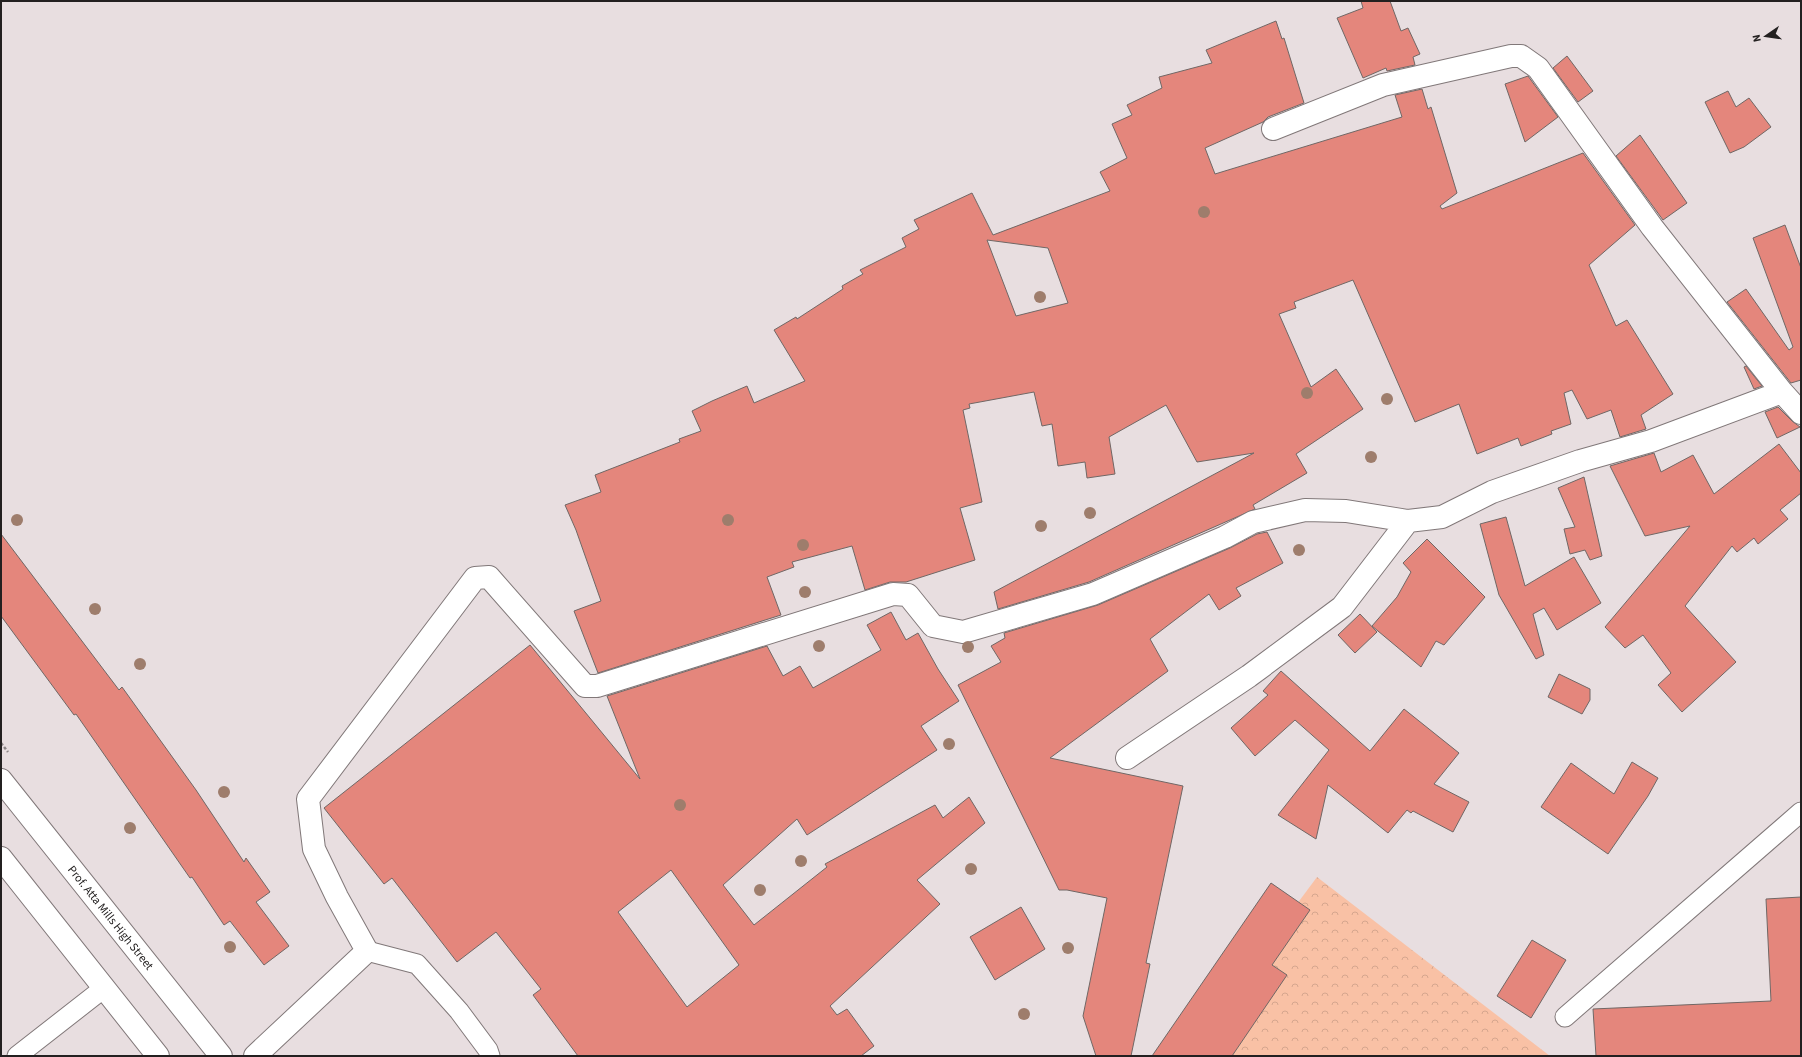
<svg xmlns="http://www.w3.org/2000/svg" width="1802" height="1057" viewBox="0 0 1802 1057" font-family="'Source Sans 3',sans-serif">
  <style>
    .park { fill: url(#park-crowns) }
    .building { fill: #e4867c; stroke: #706765; fill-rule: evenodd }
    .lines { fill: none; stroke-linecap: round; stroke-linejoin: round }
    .service-casing { stroke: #817879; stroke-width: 21 }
    .minor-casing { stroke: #817879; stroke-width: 24 }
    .primary-casing { stroke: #817879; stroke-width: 24 }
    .path { stroke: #8d8687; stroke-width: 2.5; stroke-dasharray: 3 2; stroke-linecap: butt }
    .service { stroke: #fff; stroke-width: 19 }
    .minor { stroke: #fff; stroke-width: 22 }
    .primary { stroke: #fff; stroke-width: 22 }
    .tree { fill: #9e7d6c }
    .labels { text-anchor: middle; stroke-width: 3.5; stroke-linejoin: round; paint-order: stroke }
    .street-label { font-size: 12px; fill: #232020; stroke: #e8dee0 }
  </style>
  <defs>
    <pattern id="park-crowns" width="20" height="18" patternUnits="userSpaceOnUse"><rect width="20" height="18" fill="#f9c1a5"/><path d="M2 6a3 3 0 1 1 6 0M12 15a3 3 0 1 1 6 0" fill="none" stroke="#d5a68e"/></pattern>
  </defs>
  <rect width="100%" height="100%" fill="#e8dee0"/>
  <path class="park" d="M 1317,877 L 1550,1056 L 1184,1056 Z"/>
  <path class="building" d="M 1361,1 L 1390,1 L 1401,31 L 1408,28 L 1420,54 L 1413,57 L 1415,65 L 1387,71 L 1386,68 L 1363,78 L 1337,18 L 1363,8 Z
    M 1276,21 L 1282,39 L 1284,38 L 1304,103 L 1268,117 L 1263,122 L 1205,148 L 1215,174 L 1402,117 L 1395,95 L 1422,89 L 1428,109 L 1431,107 L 1457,193 L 1440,206 L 1442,209 L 1583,153 L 1635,225 L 1589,265 L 1616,326 L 1627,320 L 1673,394 L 1641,415 L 1646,429 L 1620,437 L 1611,410 L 1587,419 L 1572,390 L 1564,393 L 1571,424 L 1551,431 L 1552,434 L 1521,446 L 1518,438 L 1477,454 L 1459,404 L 1415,422 L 1353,280 L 1294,302 L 1296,308 L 1279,314 L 1311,387 L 1336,369 L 1363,409 L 1296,454 L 1307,473 L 1253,505 L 1255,509 L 1089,582 L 998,609 L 994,592 L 1254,453 L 1197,462 L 1166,405 L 1109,437 L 1115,474 L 1087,478 L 1085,462 L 1058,466 L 1052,424 L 1042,426 L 1034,392 L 969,404 L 970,408 L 963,410 L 982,502 L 960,508 L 975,560 L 906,582 L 890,582 L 865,590 L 852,546 L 792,562 L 794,567 L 767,577 L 781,615 L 598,673 L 574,611 L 601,601 L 576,530 L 565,505 L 601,492 L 595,475 L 680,442 L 679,439 L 701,431 L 692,411 L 712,401 L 747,386 L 754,403 L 805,381 L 774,330 L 796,317 L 797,319 L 843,289 L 842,286 L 863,274 L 860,270 L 906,247 L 902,238 L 919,229 L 914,220 L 972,193 L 993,235 L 1110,191 L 1100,172 L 1127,158 L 1112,124 L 1132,115 L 1127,105 L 1162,88 L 1159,77 L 1212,63 L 1206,50 ZM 987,240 L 1048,248 L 1068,303 L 1016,316 Z
    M 1567,56 L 1593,91 L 1578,102 L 1553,68 Z
    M 1528,76 L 1558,117 L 1525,142 L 1505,84 Z
    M 1728,91 L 1736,107 L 1749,98 L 1771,127 L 1744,147 L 1730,153 L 1705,102 Z
    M 1640,135 L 1687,203 L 1663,220 L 1616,156 Z
    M 1785,225 L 1801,268 L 1801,380 L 1791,383 L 1727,302 L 1746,289 L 1789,350 L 1793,347 L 1753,238 Z
    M 1746,366 L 1762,386 L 1754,389 L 1744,367 Z
    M 1778,407 L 1792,421 L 1800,427 L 1777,438 L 1765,412 Z
    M 1779,444 L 1801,473 L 1801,493 L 1780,510 L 1788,519 L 1758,544 L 1754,538 L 1737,552 L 1732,546 L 1685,606 L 1736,662 L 1682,712 L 1658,685 L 1671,673 L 1643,635 L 1625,648 L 1605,627 L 1690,526 L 1645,536 L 1610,466 L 1654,453 L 1661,472 L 1693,455 L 1714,494 Z
    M 1584,477 L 1602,556 L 1590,560 L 1585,550 L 1570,554 L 1564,529 L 1575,527 L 1558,488 Z
    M 1506,517 L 1525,586 L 1574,557 L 1601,603 L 1557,630 L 1544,608 L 1533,614 L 1544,655 L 1536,659 L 1499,595 L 1480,524 Z
    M 1267,532 L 1283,563 L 1236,588 L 1241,596 L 1219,610 L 1209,594 L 1150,639 L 1168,671 L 1050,758 L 1183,786 L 1146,963 L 1150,964 L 1131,1056 L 1096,1056 L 1083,1016 L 1107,898 L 1067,890 L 1059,890 L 958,685 L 1001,662 L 991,646 L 1005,638 L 1004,633 L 1098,605 L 1230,548 L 1257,534 Z
    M 1,534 L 119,690 L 122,687 L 196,790 L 244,862 L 246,858 L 270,892 L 256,902 L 289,946 L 264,965 L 230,921 L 224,925 L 192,877 L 190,878 L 76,714 L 74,715 L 1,616 Z
    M 1427,539 L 1485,597 L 1444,645 L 1436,641 L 1421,667 L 1372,626 L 1397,597 L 1411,572 L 1403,563 Z
    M 891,612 L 906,640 L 918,633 L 938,669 L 959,701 L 921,726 L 937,750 L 807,835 L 797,819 L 723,885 L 754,925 L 827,867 L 825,864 L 935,805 L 943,818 L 969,797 L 985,823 L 917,880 L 940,904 L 830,1006 L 837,1015 L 847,1009 L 874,1046 L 861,1056 L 578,1056 L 533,995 L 541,989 L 496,932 L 457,962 L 392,878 L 384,884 L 324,808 L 530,645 L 640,779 L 607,696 L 767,646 L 783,676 L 800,666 L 813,688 L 881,650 L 867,625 ZM 671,870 L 739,965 L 687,1007 L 618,912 Z
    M 1360,614 L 1377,632 L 1355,653 L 1338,635 Z
    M 1281,671 L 1370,751 L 1404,709 L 1459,753 L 1434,784 L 1469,802 L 1453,832 L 1413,811 L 1411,813 L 1407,810 L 1388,833 L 1328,785 L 1316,839 L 1278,815 L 1329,750 L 1295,720 L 1255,756 L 1231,728 L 1268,695 L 1263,691 Z
    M 1559,674 L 1590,689 L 1590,700 L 1582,714 L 1548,697 Z
    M 1632,762 L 1658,778 L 1648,796 L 1608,854 L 1541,807 L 1571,763 L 1614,794 Z
    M 1271,883 L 1310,910 L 1272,965 L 1287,975 L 1232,1056 L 1152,1056 Z
    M 1801,897 L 1801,1056 L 1596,1056 L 1593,1009 L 1771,1001 L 1766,899 Z
    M 1021,907 L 1045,949 L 995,980 L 970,937 Z
    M 1532,940 L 1566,960 L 1531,1018 L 1497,996 Z"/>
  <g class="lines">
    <defs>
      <path id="service" d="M 367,951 L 417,964 L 459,1011 L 488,1050 L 490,1056
        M 1565,1017 L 1801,812
        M 17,1056 L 104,988"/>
      <path id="minor" d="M 1273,129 L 1383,85 L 1511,56 L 1521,56 L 1538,68 L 1652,227 L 1782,392 L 1801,413
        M 1127,758 L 1249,676 L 1342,607 L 1408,521
        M 255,1056 L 367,951 L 337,897 L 314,849 L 308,799 L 475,578 L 489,577 L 585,686 L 597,686 L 893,594 L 908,595 L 933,626 L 963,632 L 1093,594 L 1225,537 L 1253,522 L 1305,510 L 1346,511 L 1408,521 L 1442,517 L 1492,492 L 1580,461 L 1651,441 L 1782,392"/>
      <g id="primary">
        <path id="s1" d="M 1,780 L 221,1056"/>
        <path d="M 1,858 L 158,1056"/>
      </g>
    </defs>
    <use href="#service" class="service-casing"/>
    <use href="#minor" class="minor-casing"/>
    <use href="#primary" class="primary-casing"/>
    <path class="path" d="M 1,743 L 8,752"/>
    <use href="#service" class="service"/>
    <use href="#minor" class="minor"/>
    <use href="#primary" class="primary"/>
  </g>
  <g class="tree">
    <circle cx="1204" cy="212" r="6"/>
    <circle cx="1040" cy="297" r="6"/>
    <circle cx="1307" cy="393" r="6"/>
    <circle cx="1387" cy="399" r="6"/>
    <circle cx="1371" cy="457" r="6"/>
    <circle cx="1090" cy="513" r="6"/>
    <circle cx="17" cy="520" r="6"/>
    <circle cx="728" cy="520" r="6"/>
    <circle cx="1041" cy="526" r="6"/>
    <circle cx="803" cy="545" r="6"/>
    <circle cx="1299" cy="550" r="6"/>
    <circle cx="805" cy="592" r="6"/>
    <circle cx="95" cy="609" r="6"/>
    <circle cx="819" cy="646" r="6"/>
    <circle cx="968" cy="647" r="6"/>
    <circle cx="140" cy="664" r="6"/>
    <circle cx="949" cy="744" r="6"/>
    <circle cx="224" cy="792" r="6"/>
    <circle cx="680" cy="805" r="6"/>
    <circle cx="130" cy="828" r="6"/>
    <circle cx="801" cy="861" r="6"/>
    <circle cx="971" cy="869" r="6"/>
    <circle cx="760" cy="890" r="6"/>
    <circle cx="230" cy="947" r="6"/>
    <circle cx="1068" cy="948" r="6"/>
    <circle cx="1024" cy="1014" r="6"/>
  </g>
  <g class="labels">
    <g class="street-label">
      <text dy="4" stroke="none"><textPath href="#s1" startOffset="176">Prof. Atta Mills High Street</textPath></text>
    </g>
  </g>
  <rect width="1802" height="1057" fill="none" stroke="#232020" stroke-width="4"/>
  <g transform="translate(1766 36) rotate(257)" stroke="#e8dee0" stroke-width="3" paint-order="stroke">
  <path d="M0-3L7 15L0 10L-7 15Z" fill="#232020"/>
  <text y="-6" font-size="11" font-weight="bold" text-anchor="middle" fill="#232020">N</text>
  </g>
</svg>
